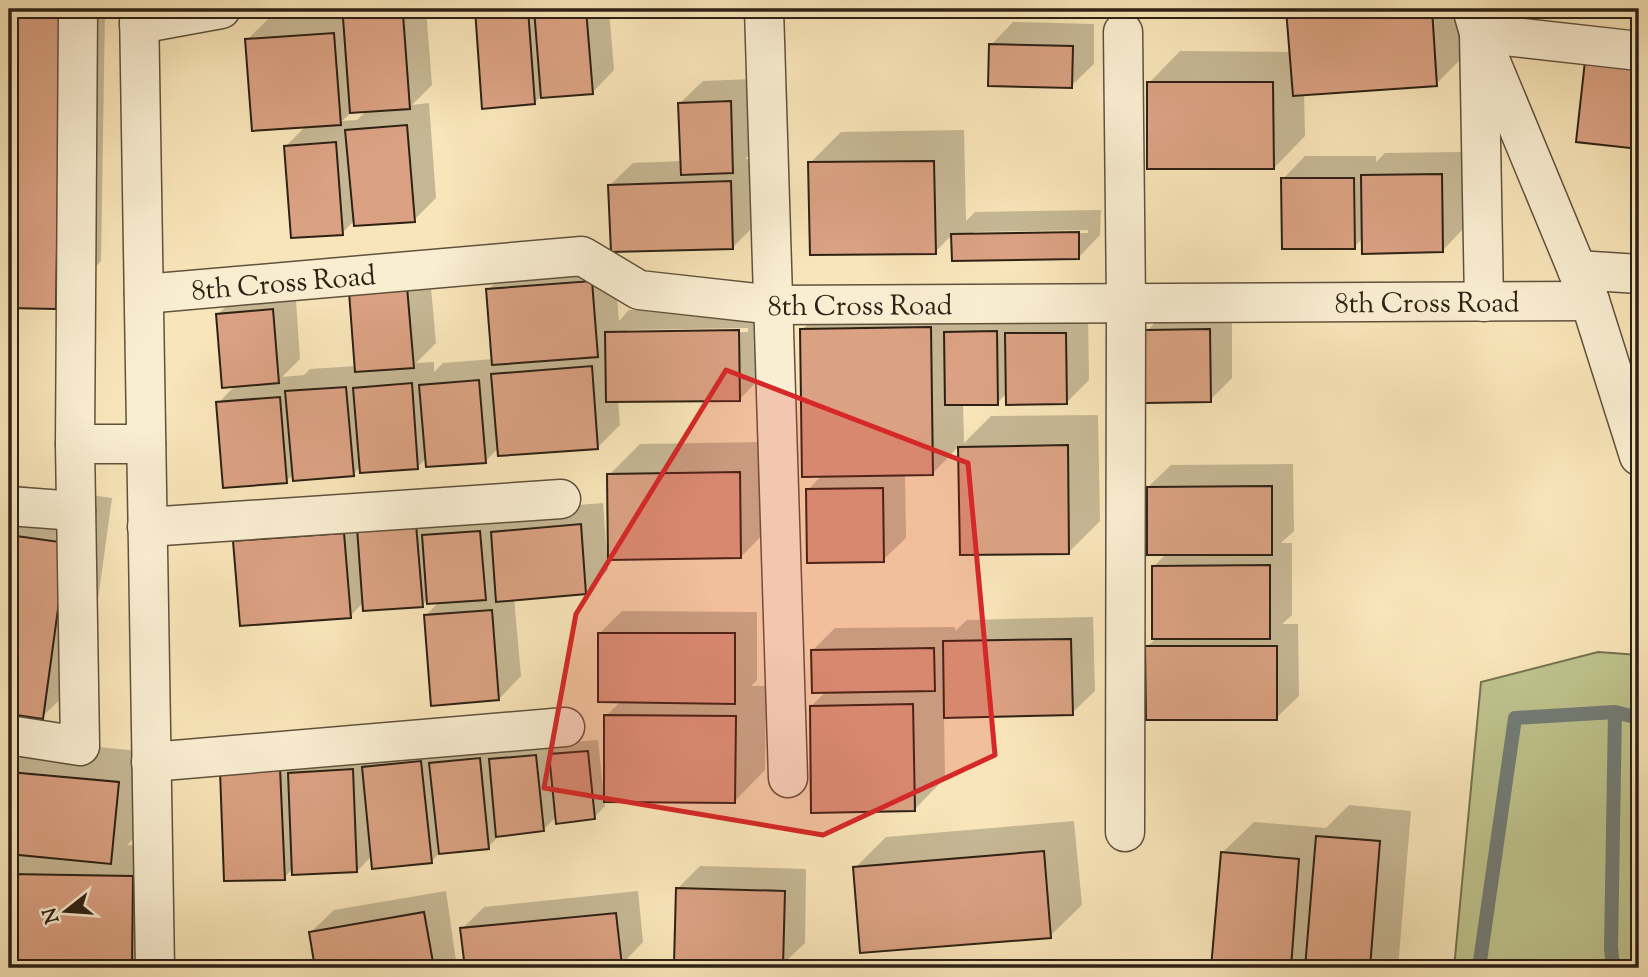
<svg xmlns="http://www.w3.org/2000/svg" width="1648" height="977" viewBox="0 0 1648 977" font-family="'Sorts Mill Goudy',serif">
  <style>
    .green { fill: #bfc48e; stroke: #767251; stroke-width: 2 }
    .shadow { fill: #0003; fill-rule: evenodd }
    .lines { fill: none; stroke-linecap: round; stroke-linejoin: round }
    .stream { stroke: #747e78; stroke-width: 14 }
    .building { fill: #daa182; stroke: #2e2114; stroke-width: 2 }
    .minor-casing { stroke: #60523d; stroke-width: 41 }
    .minor { stroke: #faeed2; stroke-width: 38 }
    .marked { fill: #d62828; fill-opacity: 0.2; stroke: #d62828; stroke-width: 5; stroke-linejoin: round }
    .labels { text-anchor: middle; stroke-width: 5; stroke-linejoin: round; paint-order: stroke }
    .street-label { font-size: 28px; fill: #2e2114; stroke: #faeed2 }
  </style>
  <rect width="100%" height="100%" fill="#f8e5b9"/>
  <filter id="stains"><feTurbulence type="fractalNoise" baseFrequency=".00286" numOctaves="4"/><feColorMatrix values="0 0 0 0 .2 0 0 0 0 .09 0 0 0 0 .02 0 0 0 .5 -.17"/></filter>
  <radialGradient id="worn" r=".72"><stop offset=".6" stop-color="#630" stop-opacity="0"/><stop offset="1" stop-color="#630" stop-opacity=".3"/></radialGradient>
  <path class="green" d="M 1598,652 L 1639,655 L 1639,968 L 1454,968 L 1481,682 Z"/>
  <path class="shadow" d="M 9,9 L 105,9 L 101,261 L 56,307 L 9,306 Z
    M 354,9 L 426,9 L 432,85 L 412,105 L 429,103 L 436,198 L 414,220 L 355,220 L 342,233 L 285,147 L 306,126 L 247,40 L 269,18 L 351,12 ZM 367,110 L 357,120 L 342,121 L 353,111 Z
    M 478,9 L 609,9 L 614,70 L 592,93 L 540,97 L 534,103 Z
    M 1288,9 L 1464,9 L 1467,53 L 1436,84 L 1304,93 L 1305,136 L 1274,168 L 1149,83 L 1180,51 L 1291,52 Z
    M 1013,22 L 1094,24 L 1094,64 L 1071,86 L 991,45 Z
    M 753,79 L 755,149 L 745,159 L 752,159 L 755,225 L 733,247 L 610,185 L 633,163 L 682,161 L 680,103 L 703,81 Z
    M 964,130 L 966,221 L 975,212 L 1101,210 L 1100,235 L 1078,258 L 953,259 L 953,234 L 935,252 L 810,163 L 841,132 ZM 1088,230 L 1088,233 L 973,235 L 973,232 Z
    M 1464,152 L 1464,228 L 1442,251 L 1363,238 L 1354,247 L 1283,179 L 1305,156 L 1376,156 L 1376,162 L 1385,153 Z
    M 614,260 L 619,321 L 629,310 L 761,309 L 762,376 L 740,399 L 618,400 L 620,425 L 598,447 L 499,447 L 485,462 L 427,458 L 417,467 L 361,466 L 353,474 L 294,474 L 286,481 L 218,403 L 236,385 L 218,314 L 241,292 L 295,287 L 300,359 L 282,377 L 304,375 L 310,369 L 356,366 L 350,292 L 429,266 L 436,343 L 416,363 L 434,362 L 434,372 L 443,363 L 493,359 L 488,290 L 510,268 ZM 748,328 L 748,332 L 627,333 L 627,330 Z
    M 833,299 L 1088,311 L 1089,380 L 1067,402 L 1007,393 L 997,403 L 963,403 L 964,443 L 991,416 L 1098,415 L 1100,521 L 1069,552 L 962,554 L 959,446 L 932,474 L 905,474 L 906,538 L 883,560 L 808,490 L 822,475 L 802,330 Z
    M 1169,308 L 1232,308 L 1232,378 L 1210,400 L 1147,331 Z
    M 771,442 L 772,525 L 741,557 L 609,475 L 640,444 Z
    M 1293,464 L 1294,531 L 1281,543 L 1292,543 L 1292,615 L 1282,624 L 1298,624 L 1299,696 L 1276,718 L 1147,647 L 1157,637 L 1154,566 L 1167,553 L 1148,487 L 1171,465 Z
    M 9,484 L 112,498 L 88,672 L 42,717 L 9,712 Z
    M 603,503 L 608,570 L 585,592 L 514,598 L 521,676 L 499,699 L 425,616 L 440,601 L 428,599 L 422,605 L 364,602 L 350,616 L 235,542 L 257,520 L 515,510 Z
    M 622,611 L 757,612 L 757,680 L 751,686 L 766,686 L 765,770 L 734,802 L 605,800 L 605,806 L 594,818 L 557,816 L 543,830 L 501,834 L 488,847 L 440,852 L 431,862 L 373,855 L 357,871 L 293,868 L 284,878 L 222,771 L 598,740 L 603,787 L 606,787 L 606,716 L 621,701 L 600,633 Z
    M 1093,617 L 1095,691 L 1072,713 L 944,716 L 945,778 L 914,810 L 811,706 L 827,691 L 812,651 L 835,628 L 955,627 L 955,631 L 967,620 Z
    M 9,738 L 149,752 L 142,831 L 127,845 L 164,846 L 149,968 L 9,968 Z
    M 1349,805 L 1411,811 L 1398,968 L 1213,968 L 1222,853 L 1254,822 L 1326,828 Z
    M 1074,821 L 1082,905 L 1050,936 L 855,868 L 886,837 Z
    M 700,866 L 806,869 L 805,943 L 782,965 L 678,888 Z
    M 446,891 L 457,968 L 317,968 L 311,932 L 334,910 Z
    M 638,891 L 643,942 L 621,965 L 586,968 L 466,968 L 462,929 L 484,907 Z"/>
  <g class="lines">
    <path class="stream" d="M 1479,968 L 1515,718 L 1615,712
      M 1613,968 L 1611,948 L 1615,712 L 1639,718"/>
  </g>
  <path class="building" d="M 9,9 L 61,9 L 56,309 L 9,308 Z
    M 475,9 L 528,9 L 535,104 L 482,109 Z
    M 534,9 L 586,9 L 593,94 L 541,98 Z
    M 640,9 L 726,9 L 726,11 L 641,18 Z
    M 1286,9 L 1432,9 L 1437,86 L 1293,96 Z
    M 403,14 L 410,109 L 350,113 L 343,18 Z
    M 334,33 L 341,125 L 252,131 L 245,39 Z
    M 989,44 L 1073,46 L 1072,88 L 988,86 Z
    M 1585,61 L 1639,67 L 1639,149 L 1576,142 Z
    M 1147,82 L 1273,82 L 1274,169 L 1147,169 Z
    M 731,101 L 733,173 L 681,175 L 678,103 Z
    M 407,125 L 415,222 L 354,226 L 345,130 Z
    M 336,142 L 343,235 L 291,238 L 284,146 Z
    M 934,161 L 936,254 L 810,255 L 808,162 Z
    M 1442,174 L 1443,252 L 1362,254 L 1361,175 Z
    M 1281,178 L 1354,178 L 1355,249 L 1282,249 Z
    M 731,181 L 733,249 L 611,252 L 608,185 Z
    M 1079,232 L 1079,259 L 952,261 L 951,234 Z
    M 592,281 L 598,357 L 492,365 L 486,289 Z
    M 407,287 L 414,368 L 355,372 L 349,292 Z
    M 273,309 L 279,383 L 222,388 L 216,314 Z
    M 931,327 L 933,475 L 802,477 L 800,329 Z
    M 1210,329 L 1211,402 L 1145,403 L 1145,330 Z
    M 739,330 L 740,401 L 606,402 L 605,332 Z
    M 997,331 L 998,405 L 945,405 L 944,332 Z
    M 1005,333 L 1066,333 L 1067,404 L 1006,405 Z
    M 592,366 L 598,449 L 498,456 L 491,374 Z
    M 479,380 L 486,463 L 426,467 L 419,385 Z
    M 412,383 L 418,469 L 360,473 L 353,388 Z
    M 346,387 L 354,476 L 293,481 L 285,391 Z
    M 280,397 L 287,483 L 223,488 L 216,402 Z
    M 1068,445 L 1069,554 L 960,555 L 958,447 Z
    M 740,472 L 741,558 L 608,560 L 607,474 Z
    M 1272,486 L 1272,555 L 1147,555 L 1147,487 Z
    M 883,488 L 884,562 L 807,563 L 806,489 Z
    M 416,524 L 423,607 L 363,611 L 357,528 Z
    M 581,524 L 586,594 L 496,602 L 491,532 Z
    M 480,531 L 486,600 L 427,604 L 422,535 Z
    M 344,533 L 351,618 L 240,626 L 233,541 Z
    M 9,535 L 67,543 L 43,719 L 9,714 Z
    M 1270,565 L 1270,639 L 1152,639 L 1152,566 Z
    M 492,610 L 499,700 L 431,706 L 424,615 Z
    M 598,633 L 735,633 L 735,704 L 598,702 Z
    M 1071,639 L 1073,715 L 944,718 L 943,641 Z
    M 1145,646 L 1277,646 L 1277,720 L 1146,720 Z
    M 934,648 L 935,691 L 812,693 L 811,650 Z
    M 913,704 L 915,811 L 811,813 L 810,706 Z
    M 604,715 L 736,716 L 735,803 L 604,802 Z
    M 588,751 L 595,819 L 556,824 L 549,754 Z
    M 536,755 L 544,831 L 496,837 L 489,759 Z
    M 480,758 L 489,849 L 439,854 L 429,763 Z
    M 421,761 L 432,863 L 372,869 L 362,767 Z
    M 280,768 L 285,880 L 224,881 L 220,771 Z
    M 353,769 L 357,872 L 292,875 L 288,773 Z
    M 9,772 L 119,782 L 111,864 L 9,854 Z
    M 1316,836 L 1380,841 L 1370,968 L 1305,968 Z
    M 1044,851 L 1051,938 L 860,953 L 853,867 Z
    M 1221,852 L 1299,859 L 1291,968 L 1211,968 Z
    M 9,874 L 133,876 L 132,968 L 9,968 Z
    M 676,888 L 785,891 L 783,967 L 674,964 Z
    M 424,912 L 434,968 L 315,968 L 309,932 Z
    M 616,913 L 622,966 L 465,968 L 460,928 Z"/>
  <g class="lines">
    <defs>
      <g id="minor">
        <path d="M 139,9 L 155,968"/>
        <path d="M 764,9 L 788,778"/>
        <path d="M 1472,9 L 1479,33 L 1590,301 L 1639,456"/>
        <path d="M 139,24 L 221,9"/>
        <path d="M 1123,32 L 1126,303 L 1125,832"/>
        <path d="M 1577,270 L 1639,274"/>
        <path id="s1" d="M 144,294 L 582,256 L 639,290 L 774,305 L 1590,301"/>
        <path d="M 1484,302 L 1479,33 L 1639,51"/>
        <path d="M 75,444 L 146,444"/>
        <path d="M 9,506 L 76,511"/>
        <path d="M 147,527 L 561,499"/>
        <path d="M 9,735 L 80,746 L 75,444 L 78,9"/>
        <path d="M 151,762 L 565,727"/>
      </g>
    </defs>
    <use href="#minor" class="minor-casing"/>
    <use href="#minor" class="minor"/>
  </g>
  <path class="marked" d="M 726,370 L 968,463 L 995,755 L 823,835 L 544,788 L 576,614 Z"/>
  <g class="labels">
    <g class="street-label">
      <text dy="10" stroke="none"><textPath href="#s1" startOffset="140">8th Cross Road</textPath></text>
      <text dy="10" stroke="none"><textPath href="#s1" startOffset="1295">8th Cross Road</textPath></text>
      <text dy="10" stroke="none"><textPath href="#s1" startOffset="728">8th Cross Road</textPath></text>
    </g>
  </g>
  <rect width="1648" height="977" fill="none" stroke="#f8e5b9" stroke-width="35"/>
  <rect x="10" y="10" width="1627" height="956" fill="none" stroke="#2e2114" stroke-width="3.5"/>
  <rect x="18" y="18" width="1613" height="942" fill="none" stroke="#2e2114" stroke-width="2"/>
  <g transform="translate(66 911) rotate(253)" stroke="#faeed2" stroke-width="5" paint-order="stroke">
  <path d="M0-5L12 26L0 18L-12 26Z" fill="#2e2114"/>
  <text y="-10" font-size="19" font-weight="bold" text-anchor="middle" fill="#2e2114">N</text>
  </g>
  <rect width="100%" height="100%" filter="url(#stains)"/>
  <rect width="100%" height="100%" fill="url(#worn)"/>
</svg>
